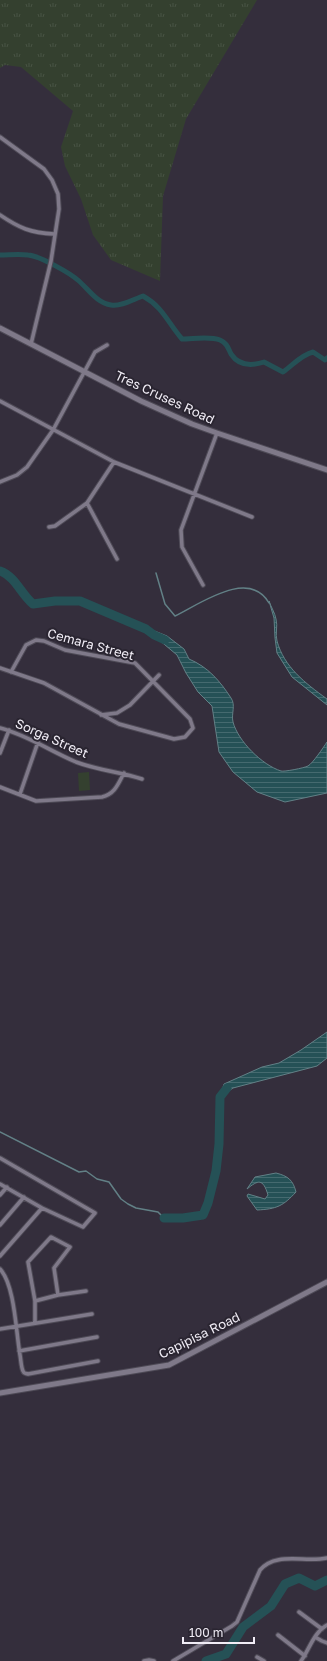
<svg xmlns="http://www.w3.org/2000/svg" width="327" height="1661" viewBox="0 0 327 1661" font-family="'Golos Text',sans-serif">
  <style>
    .grass { fill: url(#grass-tufts) }
    .green { fill: #34402f }
    .water { fill: url(#water-rules); stroke: #628086 }
    .lines { fill: none; stroke-linecap: round; stroke-linejoin: round }
    .stream { stroke: #628086; stroke-width: 1.5 }
    .canal { stroke: #255156; stroke-width: 5 }
    .river { stroke: #255156; stroke-width: 9 }
    .street-casing { stroke: #4e4a56; stroke-width: 5.5 }
    .secondary-casing { stroke: #4e4a56; stroke-width: 7 }
    .street { stroke: #7f7989; stroke-width: 3.5 }
    .secondary { stroke: #7f7989; stroke-width: 5 }
    .labels { text-anchor: middle; stroke-width: 4; stroke-linejoin: round; paint-order: stroke }
    .street-label { font-size: 13px; fill: #f1edf6; stroke: #2a2531 }
  </style>
  <defs>
    <pattern id="grass-tufts" width="24" height="20" patternUnits="userSpaceOnUse"><rect width="24" height="20" fill="#34402f"/><path d="M3 7l-1-3M5 7V3M7 7l1-3M15 17l-1-3M17 17v-4M19 17l1-3" fill="none" stroke="#485344"/></pattern>
    <pattern id="water-rules" width="6" height="5" patternUnits="userSpaceOnUse"><rect width="6" height="5" fill="#255156"/><path d="M0 2.5h6" fill="none" stroke="#456a6f"/></pattern>
  </defs>
  <rect width="100%" height="100%" fill="#342e3c"/>
  <path class="grass" d="M 0,0 L 257,0 L 186,119 L 163,196 L 160,281 L 111,260 L 93,235 L 81,199 L 65,166 L 61,147 L 73,111 L 21,67 L 5,65 L 0,68 Z"/>
  <path class="green" d="M 89,772 L 90,790 L 79,791 L 78,773 Z"/>
  <path class="water" d="M 80,601 L 167,636 L 184,649 L 189,659 C 208,667 220,681 231,698 C 236,705 231,714 233,722 C 238,741 262,765 281,771 C 284,772 304,768 308,766 C 313,763 323,748 327,742 L 327,793 L 285,802 L 257,792 L 233,772 L 219,752 L 212,706 L 198,692 L 186,673 L 177,655 L 146,629 Z
    M 269,601 C 271,607 275,613 276,619 C 278,626 275,634 277,641 C 284,667 305,683 327,699 L 327,705 L 292,677 L 277,653 L 275,638 L 274,618 Z
    M 327,1032 L 327,1058 L 317,1066 L 233,1088 L 220,1097 L 224,1084 L 262,1067 L 279,1063 L 301,1050 Z
    M 276,1173 C 288,1176 293,1180 296,1192 C 283,1206 277,1209 257,1210 L 247,1196 L 248,1194 L 265,1199 L 268,1195 C 263,1178 258,1180 247,1189 L 255,1177 Z"/>
  <g class="lines">
    <path class="stream" d="M 156,573 L 165,604 L 175,616 C 200,604 249,568 269,603
      M 0,1132 L 79,1172 L 86,1171 L 97,1179 L 109,1182 L 121,1199 L 128,1204 L 136,1208 L 158,1212 L 164,1218"/>
    <path class="canal" d="M 0,255 C 9,255 19,254 28,255 C 40,256 70,273 79,281 C 89,290 97,303 111,305 C 121,307 134,299 143,296 C 163,307 168,323 182,339 C 193,339 210,336 220,340 C 227,343 228,348 231,354 C 239,366 252,366 264,362 L 283,372 C 293,365 301,355 313,352 L 325,360 L 327,358"/>
    <path class="river" d="M 0,571 C 16,577 20,593 33,604 L 55,601 L 80,601 L 146,629 L 154,635 L 165,640
      M 164,1218 L 183,1218 L 203,1215 L 208,1203 L 216,1171 L 219,1144 L 220,1097 L 227,1088
      M 206,1661 L 226,1654 L 243,1627 L 271,1606 L 285,1584 L 299,1578 L 315,1586 L 327,1580"/>
    <defs>
      <path id="street" d="M 0,137 L 44,169 L 52,180 L 58,194 L 59,209 L 51,261 L 31,344
        M 0,215 C 19,228 31,233 54,234
        M 0,401 L 114,462 L 252,517
        M 0,482 L 17,475 L 27,467 L 53,430 L 95,352 L 107,345
        M 87,503 L 117,559
        M 49,527 L 55,526 L 87,503 L 114,462
        M 203,585 L 182,547 L 181,530 L 217,433
        M 0,668 L 44,683 L 119,724 L 174,739 L 185,737 L 193,728 L 190,719 L 135,663 L 65,650 L 44,641 L 36,640 L 26,645 L 11,672
        M 101,715 L 117,713 L 130,705 L 159,675
        M 0,728 C 27,735 50,751 76,762 C 97,770 121,772 142,779
        M 0,753 L 9,730
        M 0,787 L 36,801 L 102,797 C 115,794 118,784 124,773
        M 20,794 L 38,742
        M 0,1158 L 95,1213 L 83,1227 L 42,1208 L 0,1184
        M 0,1195 L 7,1187
        M 0,1225 L 24,1197
        M 0,1256 L 42,1208
        M 0,1269 C 15,1285 16,1333 20,1355 C 21,1360 21,1367 23,1371 C 24,1374 25,1373 28,1374 L 98,1361
        M 35,1301 L 58,1295 L 86,1291
        M 35,1323 L 35,1301 L 28,1262 L 51,1237 L 70,1247 L 54,1268 L 58,1295
        M 0,1329 L 92,1314
        M 19,1351 L 97,1337
        M 299,1612 L 322,1629
        M 278,1635 L 305,1656
        M 315,1637 L 322,1641 L 327,1643
        M 257,1657 L 264,1661
        M 144,1661 L 149,1660 L 154,1661
        M 173,1661 L 232,1626 L 237,1622 L 260,1570 C 276,1551 305,1563 327,1558
        M 301,1661 C 309,1650 314,1632 327,1625"/>
      <path id="secondary" d="M 0,328 L 141,401 L 192,424 L 217,433 L 327,470
        M 0,1393 L 169,1365 L 327,1282"/>
    </defs>
    <use href="#street" class="street-casing"/>
    <use href="#secondary" class="secondary-casing"/>
    <use href="#street" class="street"/>
    <use href="#secondary" class="secondary"/>
  </g>
  <g class="labels">
    <g class="street-label">
      <text transform="translate(165 397) rotate(25)" y="5">Tres Cruses Road</text>
      <text transform="translate(91 644) rotate(15)" y="5">Cemara Street</text>
      <text transform="translate(52 738) rotate(24)" y="5">Sorga Street</text>
      <text transform="translate(199 1335) rotate(-26)" y="5">Capipisa Road</text>
    </g>
  </g>
  <path d="M183 1637v6h71v-6" fill="none" stroke="#f1edf6" stroke-width="2"/>
  <text x="189" y="1637" font-size="12" fill="#f1edf6" stroke="#2a2531" stroke-width="3" paint-order="stroke">100 m</text>
</svg>
